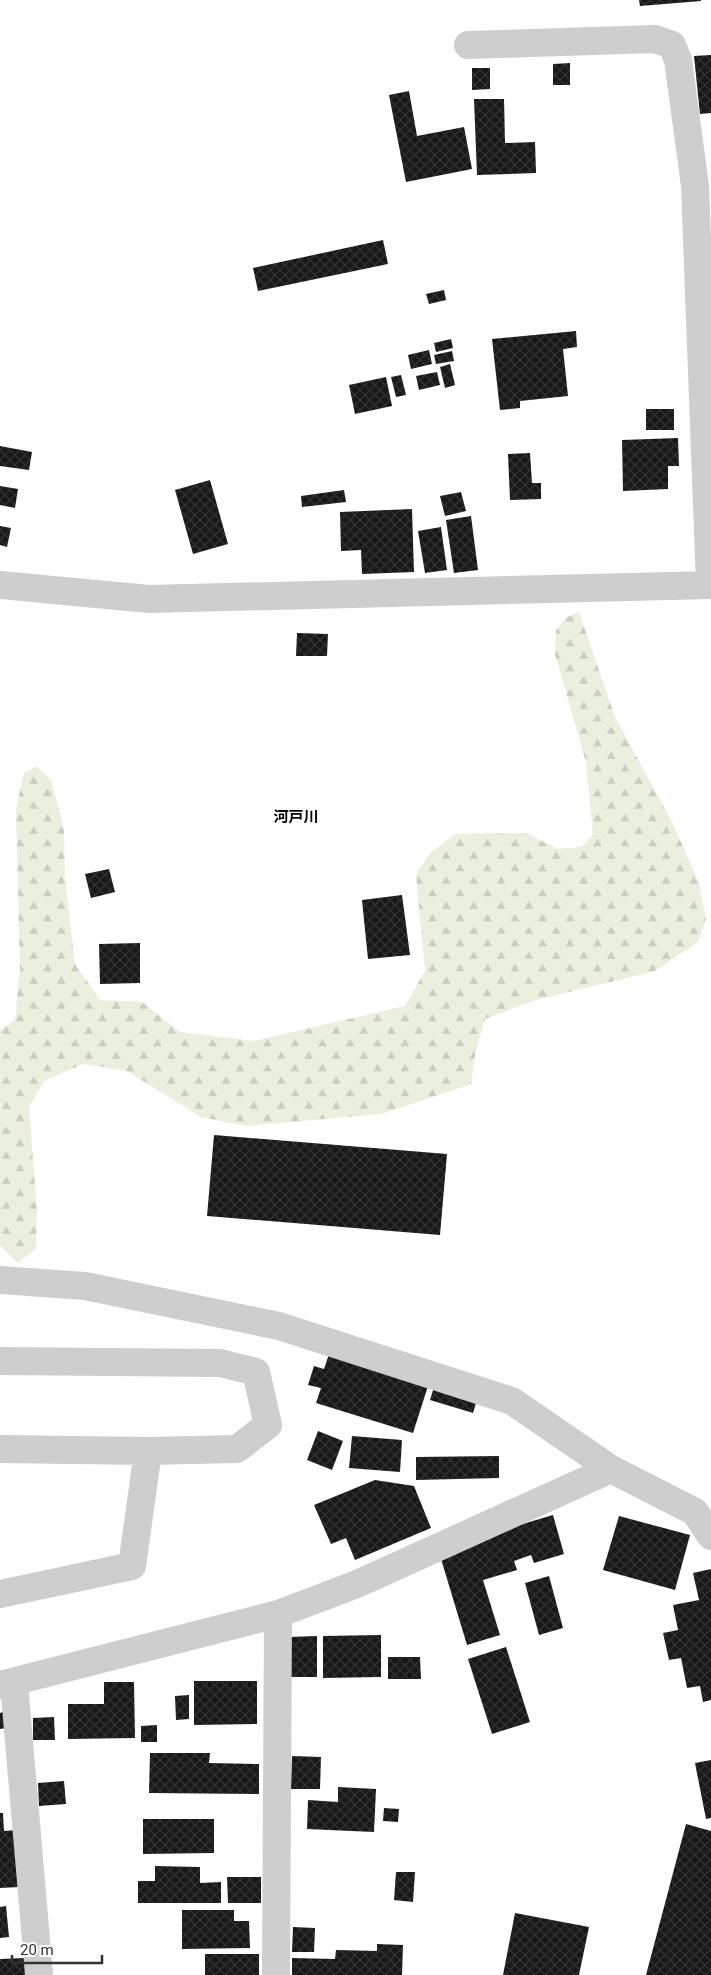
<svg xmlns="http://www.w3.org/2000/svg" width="711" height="1975" viewBox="0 0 711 1975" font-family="Roboto,'Noto Sans JP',sans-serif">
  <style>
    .forest { fill: url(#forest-firs) }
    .building { fill: url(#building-cross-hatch) }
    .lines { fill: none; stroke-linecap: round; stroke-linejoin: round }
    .minor { stroke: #cecece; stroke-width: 28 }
    .labels { text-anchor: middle; stroke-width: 5; stroke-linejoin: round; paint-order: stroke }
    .quarter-label { font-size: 15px; font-weight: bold; fill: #000; stroke: #fff }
  </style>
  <defs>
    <pattern id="forest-firs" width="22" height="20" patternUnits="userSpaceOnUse" patternTransform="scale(1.25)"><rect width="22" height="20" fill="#ebefde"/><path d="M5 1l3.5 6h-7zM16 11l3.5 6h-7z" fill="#cacdbf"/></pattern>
    <pattern id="building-cross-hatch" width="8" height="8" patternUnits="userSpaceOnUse" patternTransform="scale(1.25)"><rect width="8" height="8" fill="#181818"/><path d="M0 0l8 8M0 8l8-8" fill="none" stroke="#313131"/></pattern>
  </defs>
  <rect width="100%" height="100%" fill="#fff"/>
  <path class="forest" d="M 579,612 L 615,717 L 672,822 L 699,883 L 706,919 L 698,942 L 655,971 L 532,1001 L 485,1019 L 475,1055 L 471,1084 L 381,1114 L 247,1126 L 201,1117 L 127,1071 L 83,1064 L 44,1081 L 29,1107 L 37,1213 L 36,1249 L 18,1263 L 0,1245 L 0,1030 L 15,1020 L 20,968 L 16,809 L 24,773 L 36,766 L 51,780 L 64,829 L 65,879 L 75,964 L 100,1000 L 142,1002 L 180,1032 L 254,1041 L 405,1006 L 425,971 L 416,875 L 430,853 L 456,834 L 526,833 L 558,849 L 581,847 L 593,835 L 586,762 L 555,654 L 556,630 L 565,618 Z"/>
  <path class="building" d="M 639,0 L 701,0 L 701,1 L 640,6 Z
    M 711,55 L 711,113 L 700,114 L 694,56 Z
    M 570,63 L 570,85 L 553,85 L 553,64 Z
    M 472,68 L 490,68 L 490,89 L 472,90 Z
    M 409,91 L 417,136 L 464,127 L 472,169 L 406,182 L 389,95 Z
    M 474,99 L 504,99 L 505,143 L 535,142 L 536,173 L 477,175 Z
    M 383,240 L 388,264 L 258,291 L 253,268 Z
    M 444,290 L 446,300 L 429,304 L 426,294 Z
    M 576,331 L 577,347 L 563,349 L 568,396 L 520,401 L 520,408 L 500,410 L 492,339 Z
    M 451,339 L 453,348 L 436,352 L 434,343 Z
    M 429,350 L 432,364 L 411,369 L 408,355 Z
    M 452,351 L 454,361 L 436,364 L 434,355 Z
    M 450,364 L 455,385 L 445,388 L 440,367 Z
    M 437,372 L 440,385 L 419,390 L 416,376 Z
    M 401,375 L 406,395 L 396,397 L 391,377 Z
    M 386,377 L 392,406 L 355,414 L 349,385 Z
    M 646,409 L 674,409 L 674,430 L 646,430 Z
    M 678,438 L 679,466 L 668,466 L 668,489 L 623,491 L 622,440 Z
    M 0,446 L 32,452 L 29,470 L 0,466 Z
    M 530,453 L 532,483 L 541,483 L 541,499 L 510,500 L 508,454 Z
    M 210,480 L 228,544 L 193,554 L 175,490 Z
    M 0,486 L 18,489 L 15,508 L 0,505 Z
    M 344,490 L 346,502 L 302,507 L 301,496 Z
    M 461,492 L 466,511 L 445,516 L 440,496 Z
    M 412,509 L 414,572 L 362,574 L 361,550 L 341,551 L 340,512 Z
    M 471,516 L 478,570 L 454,573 L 446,520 Z
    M 0,526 L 11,528 L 7,547 L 0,545 Z
    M 441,527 L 447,570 L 425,573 L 418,531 Z
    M 297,633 L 328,634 L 327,656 L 296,656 Z
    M 109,869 L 115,892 L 91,898 L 85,874 Z
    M 402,895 L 410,955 L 368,959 L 362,900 Z
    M 140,943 L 140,983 L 100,984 L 99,944 Z
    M 214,1135 L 447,1154 L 440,1235 L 207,1216 Z
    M 329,1354 L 428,1386 L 413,1433 L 316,1403 L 321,1388 L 308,1385 L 314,1366 L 324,1369 Z
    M 434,1387 L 477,1400 L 473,1413 L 430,1400 Z
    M 318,1431 L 343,1441 L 332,1470 L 307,1460 Z
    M 352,1436 L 402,1440 L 400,1472 L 349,1468 Z
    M 499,1456 L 499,1478 L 416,1480 L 416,1457 Z
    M 375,1480 L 414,1486 L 431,1528 L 355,1560 L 346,1538 L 331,1544 L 314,1505 Z
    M 553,1515 L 564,1554 L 534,1563 L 531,1555 L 514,1561 L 517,1570 L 483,1580 L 500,1635 L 467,1645 L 438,1549 Z
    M 619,1516 L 690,1535 L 675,1590 L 603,1570 Z
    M 711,1569 L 711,1700 L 703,1702 L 700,1686 L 687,1688 L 681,1658 L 669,1660 L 663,1633 L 678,1630 L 673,1605 L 699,1600 L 693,1573 Z
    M 549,1576 L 563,1628 L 539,1635 L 525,1583 Z
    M 381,1635 L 381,1677 L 323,1678 L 323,1636 Z
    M 317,1636 L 317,1677 L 289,1677 L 289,1637 Z
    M 506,1647 L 530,1722 L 492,1734 L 468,1659 Z
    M 388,1657 L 420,1657 L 421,1679 L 388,1679 Z
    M 194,1681 L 257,1681 L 257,1724 L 194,1725 Z
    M 104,1682 L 134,1682 L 135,1738 L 68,1739 L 68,1704 L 104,1704 Z
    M 189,1695 L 189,1719 L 176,1720 L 175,1696 Z
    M 3,1712 L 7,1728 L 0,1729 L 0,1713 Z
    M 54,1717 L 55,1740 L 33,1740 L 33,1718 Z
    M 157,1725 L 157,1742 L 141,1742 L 141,1726 Z
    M 150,1753 L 210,1753 L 209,1763 L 259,1764 L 259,1794 L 149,1793 Z
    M 292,1756 L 321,1757 L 320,1789 L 291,1789 Z
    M 711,1760 L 711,1818 L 706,1819 L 695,1763 Z
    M 64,1781 L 66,1804 L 39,1806 L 38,1783 Z
    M 338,1787 L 376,1789 L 374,1832 L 307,1829 L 308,1800 L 338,1802 Z
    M 384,1808 L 399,1809 L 398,1822 L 383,1821 Z
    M 0,1813 L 3,1813 L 4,1831 L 16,1830 L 19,1887 L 0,1888 Z
    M 143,1819 L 214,1819 L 214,1853 L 143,1854 Z
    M 686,1824 L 711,1831 L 711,1975 L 646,1975 Z
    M 155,1866 L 200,1867 L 200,1883 L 221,1882 L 221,1903 L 138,1903 L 138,1881 L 155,1881 Z
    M 396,1872 L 415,1872 L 413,1902 L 394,1900 Z
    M 227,1877 L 261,1877 L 261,1903 L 228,1903 Z
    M 6,1906 L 9,1937 L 0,1938 L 0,1907 Z
    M 182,1910 L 234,1910 L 234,1921 L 249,1921 L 250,1948 L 182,1949 Z
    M 515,1913 L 589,1927 L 579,1975 L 503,1975 Z
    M 293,1927 L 315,1928 L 314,1952 L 292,1952 Z
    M 377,1944 L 403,1945 L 402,1975 L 292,1975 L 292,1958 L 335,1959 L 336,1950 L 377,1951 Z
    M 205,1954 L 259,1954 L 259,1975 L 205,1975 Z
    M 25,1958 L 26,1975 L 0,1975 L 0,1959 Z"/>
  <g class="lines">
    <path class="minor" d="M 468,45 L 655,39 L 672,45 L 678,60 L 695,186 L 710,585
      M 0,585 L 149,599 L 711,585
      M 0,1280 L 85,1286 L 279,1326 L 512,1401 L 611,1469 L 695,1512 L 711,1536
      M 0,1361 L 220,1363 L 256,1372 L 268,1425 L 237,1449 L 148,1451
      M 0,1449 L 148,1451 L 132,1566 L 0,1594
      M 14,1683 L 39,1975
      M 0,1685 L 278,1614 L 357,1584 L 611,1469
      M 276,1975 L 278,1614"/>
  </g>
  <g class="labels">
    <g class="quarter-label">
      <text x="296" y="822">河戸川</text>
    </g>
  </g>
  <path d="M12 1955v8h90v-8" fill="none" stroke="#313131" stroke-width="2.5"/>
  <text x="20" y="1955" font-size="15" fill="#313131" stroke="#ffffff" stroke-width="4" paint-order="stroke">20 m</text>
</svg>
